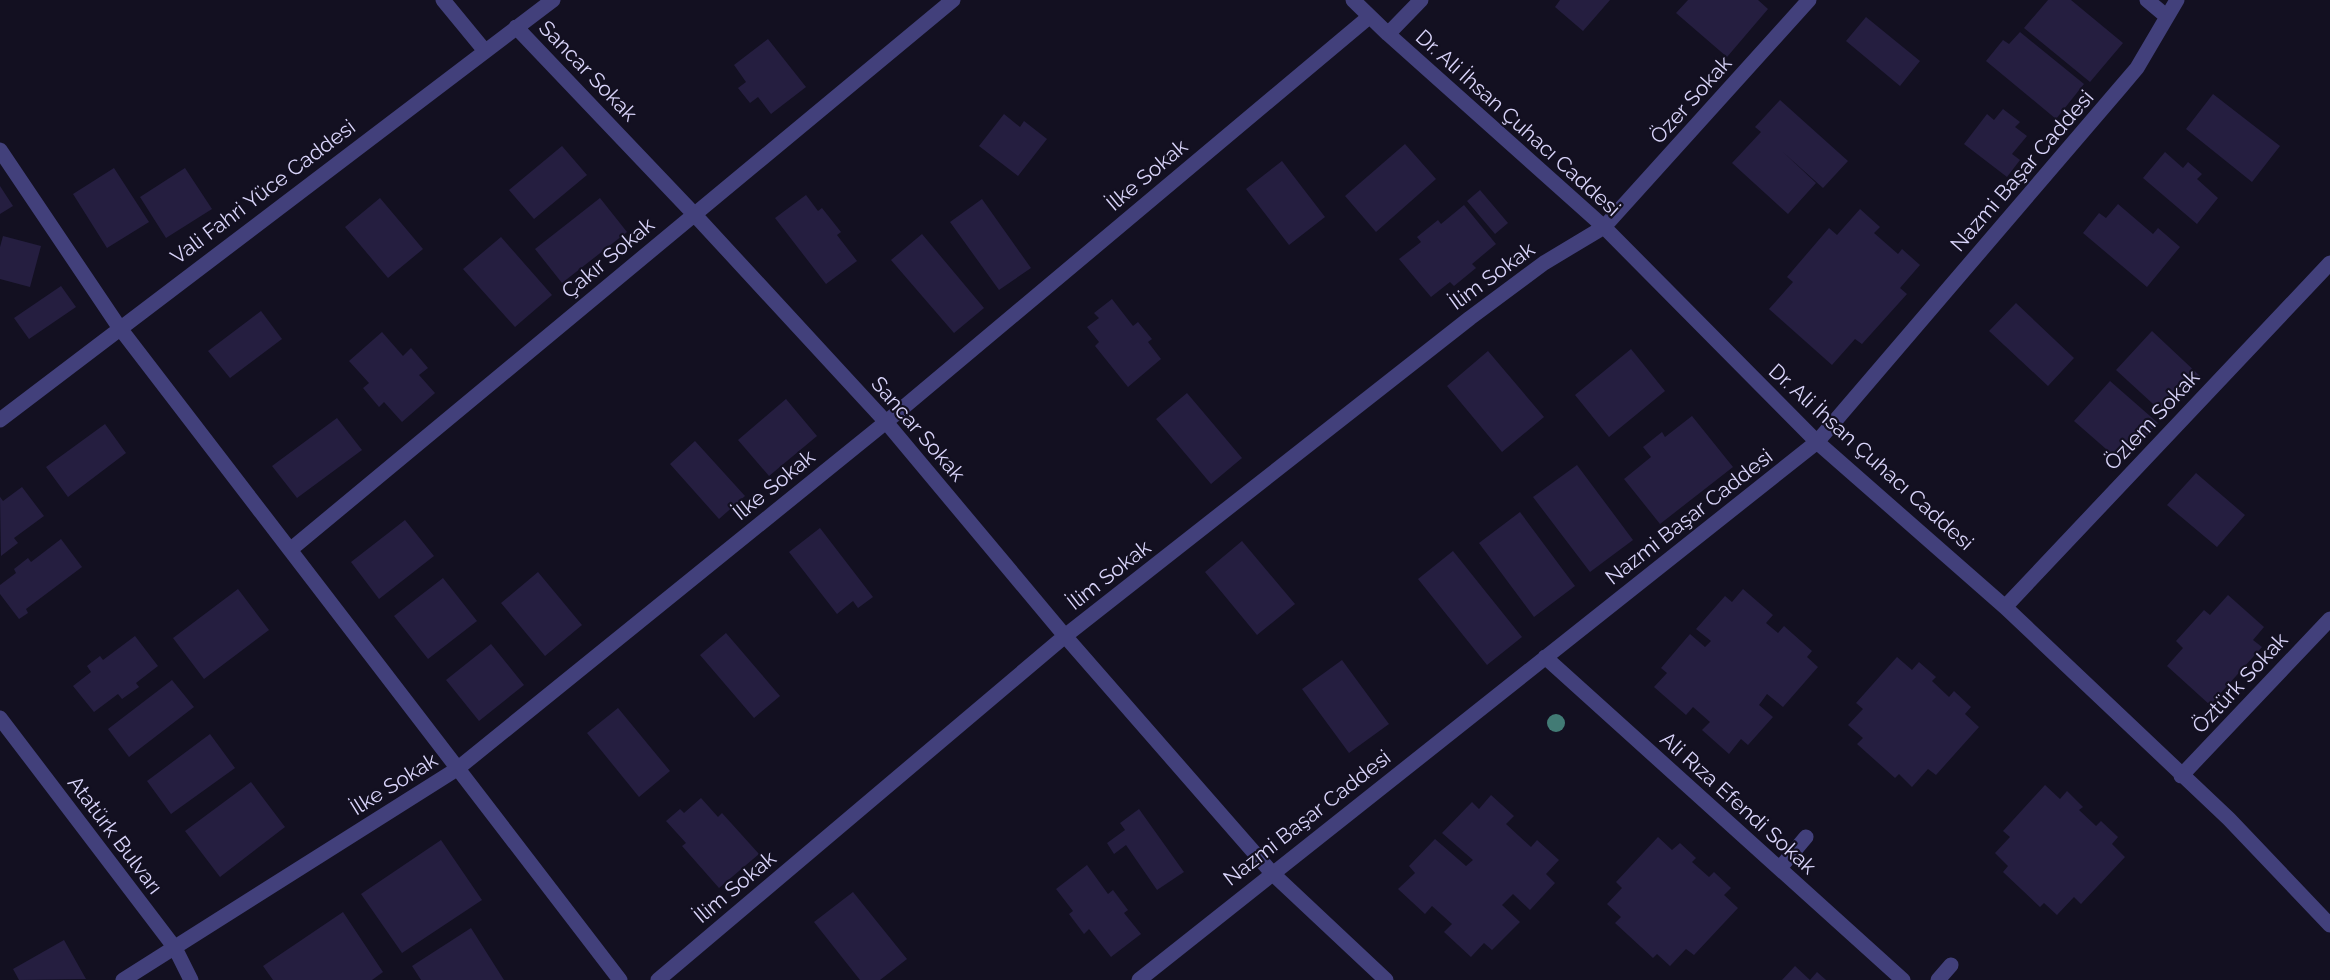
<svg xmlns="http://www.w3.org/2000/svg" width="2330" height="980" viewBox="0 0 2330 980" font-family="Raleway,sans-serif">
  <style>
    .building { fill: #251e40 }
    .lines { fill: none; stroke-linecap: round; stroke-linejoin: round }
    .minor { stroke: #42407b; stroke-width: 15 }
    .tree { fill: #427b75 }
    .labels { text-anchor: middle; stroke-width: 4.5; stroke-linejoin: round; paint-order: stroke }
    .street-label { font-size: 21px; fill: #d9d4fa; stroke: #131021 }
  </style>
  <rect width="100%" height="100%" fill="#131021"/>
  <path class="building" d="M 1560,0 L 1610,0 L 1583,31 L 1555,7 Z
    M 1688,0 L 1758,0 L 1768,9 L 1727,57 L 1676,13 Z
    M 2048,0 L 2071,0 L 2123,43 L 2090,82 L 2024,28 Z
    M 1866,17 L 1920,61 L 1900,86 L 1846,41 Z
    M 2020,32 L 2084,84 L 2056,119 L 1986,61 L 2003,40 L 2009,44 Z
    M 768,39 L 806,87 L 771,114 L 758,97 L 750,103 L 738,88 L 746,82 L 734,65 Z
    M 2213,94 L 2280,146 L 2252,182 L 2186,129 Z
    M 1780,100 L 1848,161 L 1823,188 L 1783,152 L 1816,183 L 1788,214 L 1732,163 L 1761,132 L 1755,127 Z
    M 2003,109 L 2020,122 L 2015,127 L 2027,136 L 2012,154 L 2020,160 L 2007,177 L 1964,144 L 1987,114 L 1994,120 Z
    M 1004,114 L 1020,127 L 1024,121 L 1047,139 L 1018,176 L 979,146 Z
    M 1405,144 L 1436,179 L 1376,232 L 1345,196 Z
    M 562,146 L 587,175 L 534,219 L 509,190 Z
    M 2165,152 L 2183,168 L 2188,162 L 2202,174 L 2197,179 L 2218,198 L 2197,224 L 2143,178 Z
    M 1282,161 L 1325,217 L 1289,245 L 1246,189 Z
    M 114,168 L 149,222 L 107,248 L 73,194 Z
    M 185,168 L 212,209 L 166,238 L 140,197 Z
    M 0,186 L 13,206 L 0,214 Z
    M 1480,190 L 1508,223 L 1495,234 L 1467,201 Z
    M 806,195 L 818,211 L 822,208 L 841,232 L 837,235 L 857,261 L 826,284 L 775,218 Z
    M 380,198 L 423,249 L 388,278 L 345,227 Z
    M 600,198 L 627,232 L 562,283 L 535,249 Z
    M 982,199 L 1031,268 L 999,290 L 950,222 Z
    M 2118,204 L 2153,234 L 2158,228 L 2180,247 L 2147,287 L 2083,233 L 2099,213 L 2106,218 Z
    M 1464,205 L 1496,244 L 1472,264 L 1476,268 L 1454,286 L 1450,282 L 1431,297 L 1399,259 L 1421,242 L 1417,237 L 1438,220 L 1441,224 Z
    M 1860,209 L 1880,227 L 1874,233 L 1898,254 L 1902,249 L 1920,265 L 1900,288 L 1907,294 L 1862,344 L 1855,339 L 1832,365 L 1769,309 L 1793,282 L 1787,277 L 1829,228 L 1837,235 Z
    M 922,234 L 984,308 L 954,333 L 891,260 Z
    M 3,236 L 41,246 L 30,287 L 0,279 L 0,247 Z
    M 501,237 L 552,295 L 515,327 L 463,269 Z
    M 61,286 L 76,307 L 29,339 L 14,318 Z
    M 1112,299 L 1133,326 L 1138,322 L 1152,339 L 1148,342 L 1161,359 L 1128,387 L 1095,346 L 1099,342 L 1087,327 L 1099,318 L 1094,313 Z
    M 2016,303 L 2074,358 L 2048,386 L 1989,331 Z
    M 261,311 L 282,339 L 230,378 L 208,351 Z
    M 2152,331 L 2200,376 L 2164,414 L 2116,370 Z
    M 382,332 L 403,356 L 411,348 L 428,368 L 419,375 L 435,393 L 402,422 L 384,402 L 379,407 L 363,388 L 369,383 L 349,361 Z
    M 1631,349 L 1665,391 L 1609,437 L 1575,395 Z
    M 1488,351 L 1544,417 L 1502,452 L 1447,386 Z
    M 2110,381 L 2158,423 L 2122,463 L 2074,421 Z
    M 1187,393 L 1242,458 L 1211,484 L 1156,419 Z
    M 786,399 L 817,436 L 769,476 L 738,440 Z
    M 1692,416 L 1733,467 L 1660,524 L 1624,479 L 1651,457 L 1643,447 L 1662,432 L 1665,437 Z
    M 337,418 L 362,450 L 297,498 L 272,466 Z
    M 105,424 L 126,453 L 68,497 L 46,467 Z
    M 695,441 L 745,496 L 719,519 L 670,464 Z
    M 1577,465 L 1633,540 L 1590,572 L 1533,497 Z
    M 2196,473 L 2245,515 L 2217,547 L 2167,505 Z
    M 22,487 L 44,516 L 14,538 L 18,543 L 1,556 L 0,497 L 3,501 Z
    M 1520,512 L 1575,586 L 1534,617 L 1479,543 Z
    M 405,520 L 434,556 L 379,599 L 351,562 Z
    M 820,528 L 873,597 L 858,608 L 853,601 L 837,614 L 789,552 Z
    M 61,539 L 82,567 L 26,609 L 28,613 L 19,619 L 0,594 L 0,585 L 16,573 L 14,569 L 28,558 L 31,562 Z
    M 1242,541 L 1295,604 L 1257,635 L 1205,572 Z
    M 1453,551 L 1522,637 L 1487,665 L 1418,579 Z
    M 538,572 L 582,625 L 545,656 L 501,603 Z
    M 443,578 L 477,621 L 428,659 L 394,616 Z
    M 238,589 L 269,630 L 204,679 L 173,638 Z
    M 1743,589 L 1773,615 L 1766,623 L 1778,633 L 1784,626 L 1812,651 L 1807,657 L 1818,667 L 1783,707 L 1767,694 L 1759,705 L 1773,717 L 1748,745 L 1741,739 L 1729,754 L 1702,730 L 1710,722 L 1693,707 L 1686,715 L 1654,687 L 1667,673 L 1661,668 L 1690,634 L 1705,647 L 1711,641 L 1696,629 L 1725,596 L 1732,602 Z
    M 2228,595 L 2264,627 L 2253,640 L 2262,647 L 2210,705 L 2167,666 L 2183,648 L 2176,641 L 2204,610 L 2210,615 Z
    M 726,633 L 780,696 L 754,718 L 700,655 Z
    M 135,636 L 158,666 L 136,683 L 139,687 L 122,699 L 118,694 L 94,712 L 73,686 L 91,672 L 87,666 L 100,656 L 103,660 Z
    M 491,644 L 524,685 L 479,721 L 446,680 Z
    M 1897,657 L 1912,670 L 1919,662 L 1936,677 L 1932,681 L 1949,697 L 1954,691 L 1971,707 L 1965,714 L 1979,727 L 1936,775 L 1928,769 L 1912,787 L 1899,774 L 1895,778 L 1857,744 L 1863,738 L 1848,725 L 1863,709 L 1856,703 Z
    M 1342,660 L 1389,724 L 1349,753 L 1302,689 Z
    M 172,680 L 194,707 L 129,757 L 108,729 Z
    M 618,708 L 670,771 L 639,797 L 587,733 Z
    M 210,734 L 235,768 L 171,814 L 147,781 Z
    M 251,782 L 285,827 L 220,877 L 185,831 Z
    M 2045,785 L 2060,799 L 2067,791 L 2083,807 L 2079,810 L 2096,826 L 2101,821 L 2118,837 L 2112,844 L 2125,857 L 2081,904 L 2074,897 L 2057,915 L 2044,903 L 2040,907 L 2003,872 L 2008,866 L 1995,853 L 2010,837 L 2003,831 Z
    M 1491,795 L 1514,816 L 1506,824 L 1531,847 L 1537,840 L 1559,860 L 1546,874 L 1555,883 L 1530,910 L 1513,894 L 1502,905 L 1520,922 L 1492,950 L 1484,943 L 1471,957 L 1444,932 L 1452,924 L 1432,906 L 1425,914 L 1398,889 L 1415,873 L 1409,866 L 1435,839 L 1466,866 L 1473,860 L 1442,833 L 1472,802 L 1479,809 Z
    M 701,798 L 718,817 L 722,813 L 759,854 L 719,888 L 682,846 L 686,843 L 666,821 L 680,809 L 684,813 Z
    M 1139,809 L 1184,872 L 1157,890 L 1126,845 L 1114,854 L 1107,843 L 1125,830 L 1120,823 Z
    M 1658,837 L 1672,850 L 1680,843 L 1696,858 L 1692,862 L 1709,877 L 1714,872 L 1731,888 L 1724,895 L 1738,908 L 1694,955 L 1686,949 L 1670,966 L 1657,954 L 1653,958 L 1615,923 L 1621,917 L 1607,904 L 1622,888 L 1616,882 Z
    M 441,840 L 482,900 L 402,953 L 361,894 Z
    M 1087,865 L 1108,894 L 1113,890 L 1128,910 L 1124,913 L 1141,934 L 1111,957 L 1089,929 L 1084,934 L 1069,914 L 1073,911 L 1056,889 Z
    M 853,892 L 907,959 L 880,980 L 860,980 L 814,922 Z
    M 343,912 L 383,972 L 372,980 L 273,980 L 263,966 Z
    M 471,928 L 504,980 L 421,980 L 412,966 Z
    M 64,940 L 86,979 L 19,980 L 13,969 Z
    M 1795,966 L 1810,980 L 1817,972 L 1826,980 L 1782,980 Z"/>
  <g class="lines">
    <path class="minor" d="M 443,0 L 485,51
      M 1353,0 L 1388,34 L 1604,227 L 1817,442 L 2005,607 L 2229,819 L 2330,925
      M 2147,0 L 2166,16
      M 516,27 L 694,214 L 886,422 L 1065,636 L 1272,873 L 1386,980
      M 1388,34 L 1421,0
      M 0,150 L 119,327 L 620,980
      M 0,420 L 553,0
      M 290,550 L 953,0
      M 2005,607 L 2330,263
      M 1545,657 L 1903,980
      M 0,718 L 175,948 L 191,980
      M 2181,776 L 2330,619
      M 1780,868 L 1806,837
      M 123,980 L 457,769 L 886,422 L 1369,17
      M 658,980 L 1065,636 L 1470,318 L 1544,263 L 1604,227 L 1809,0
      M 1139,980 L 1817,442 L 2120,88 L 2137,68 L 2177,0
      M 1938,980 L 1951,965"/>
  </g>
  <circle class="tree" cx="1556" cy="723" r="9"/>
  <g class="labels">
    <g class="street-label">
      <text transform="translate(588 71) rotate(46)" y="7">Sancar Sokak</text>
      <text transform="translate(1691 100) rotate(-48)" y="7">Özer Sokak</text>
      <text transform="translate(1518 123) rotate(42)" y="7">Dr. Ali İhsan Çuhacı Caddesi</text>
      <text transform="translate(2022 171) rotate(-49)" y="7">Nazmi Başar Caddesi</text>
      <text transform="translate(1147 175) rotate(-40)" y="7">İlke Sokak</text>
      <text transform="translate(263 192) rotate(-37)" y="7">Vali Fahri Yüce Caddesi</text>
      <text transform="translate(608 258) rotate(-40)" y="7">Çakır Sokak</text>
      <text transform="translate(1492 276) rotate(-36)" y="7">İlim Sokak</text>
      <text transform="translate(2152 420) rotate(-47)" y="7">Özlem Sokak</text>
      <text transform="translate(918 429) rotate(49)" y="7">Sancar Sokak</text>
      <text transform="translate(1871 457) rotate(42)" y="7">Dr. Ali İhsan Çuhacı Caddesi</text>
      <text transform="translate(774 485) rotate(-39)" y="7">İlke Sokak</text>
      <text transform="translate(1689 517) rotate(-38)" y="7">Nazmi Başar Caddesi</text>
      <text transform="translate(1109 575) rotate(-38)" y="7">İlim Sokak</text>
      <text transform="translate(2240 683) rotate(-47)" y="7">Öztürk Sokak</text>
      <text transform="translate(394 784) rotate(-32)" y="7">İlke Sokak</text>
      <text transform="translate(1738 803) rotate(42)" y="7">Ali Rıza Efendi Sokak</text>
      <text transform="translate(1307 818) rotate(-38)" y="7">Nazmi Başar Caddesi</text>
      <text transform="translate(115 835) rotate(53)" y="7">Atatürk Bulvarı</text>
      <text transform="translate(735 887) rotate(-40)" y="7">İlim Sokak</text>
    </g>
  </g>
</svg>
